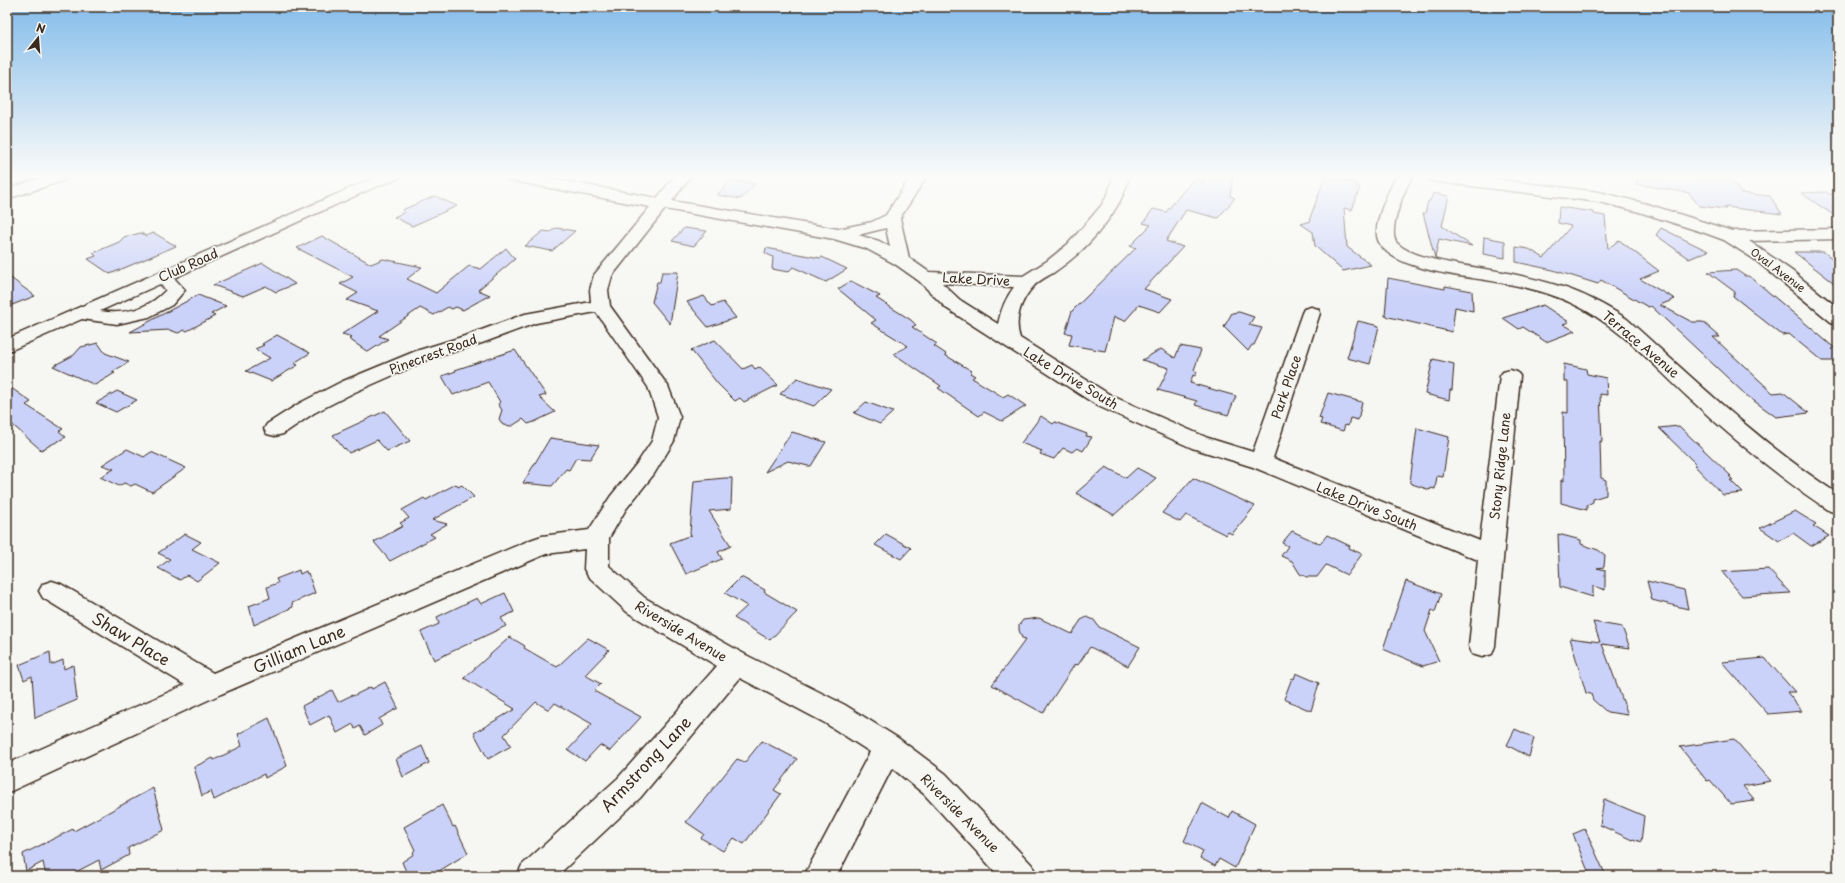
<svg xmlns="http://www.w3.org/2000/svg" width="1845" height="883" viewBox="0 0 1845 883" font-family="'Playpen Sans',sans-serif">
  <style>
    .building { fill: #cbd2fa; stroke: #3b2a1e }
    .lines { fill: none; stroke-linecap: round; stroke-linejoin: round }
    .minor-casing { stroke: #3b2a1e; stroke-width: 3 }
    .minor { fill: #f6f6f2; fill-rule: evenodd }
    .labels { text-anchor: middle; stroke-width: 3.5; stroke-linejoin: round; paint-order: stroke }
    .far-street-label { font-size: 11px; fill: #3b2a1e; stroke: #f6f6f2 }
    .street-label { font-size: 13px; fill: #3b2a1e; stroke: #f6f6f2 }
    .near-street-label { font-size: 16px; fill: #3b2a1e; stroke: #f6f6f2 }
  </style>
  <rect width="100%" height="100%" fill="#f6f6f2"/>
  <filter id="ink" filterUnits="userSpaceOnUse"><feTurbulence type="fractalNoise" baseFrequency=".025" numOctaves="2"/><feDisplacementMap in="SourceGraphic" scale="8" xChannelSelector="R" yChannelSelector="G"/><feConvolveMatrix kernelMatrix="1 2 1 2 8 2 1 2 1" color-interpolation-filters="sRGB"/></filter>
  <g filter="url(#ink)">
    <path class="building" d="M 1204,176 L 1233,176 L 1230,196 L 1235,198 L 1218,218 L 1186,210 L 1166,241 L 1183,247 L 1144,289 L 1172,299 L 1160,312 L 1139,305 L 1125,321 L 1114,317 L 1105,351 L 1069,345 L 1072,334 L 1065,333 L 1072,311 L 1136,248 L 1130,246 L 1151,225 L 1143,223 L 1153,209 L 1166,212 L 1195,177 L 1203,183 Z
      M 1637,176 L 1728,176 L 1741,193 L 1770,196 L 1782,214 L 1725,207 L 1726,209 L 1699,206 L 1689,193 L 1636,184 Z
      M 1325,177 L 1356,183 L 1355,186 L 1360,187 L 1352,210 L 1344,208 L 1347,247 L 1371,265 L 1343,271 L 1315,246 L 1313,232 L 1301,224 L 1311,221 L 1310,218 Z
      M 731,180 L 755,184 L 741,199 L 717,195 Z
      M 1826,192 L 1830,194 L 1838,194 L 1838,218 L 1801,193 Z
      M 1433,193 L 1449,196 L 1442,226 L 1472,246 L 1439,239 L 1435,258 L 1423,213 L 1425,214 L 1428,201 L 1430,201 Z
      M 435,196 L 457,206 L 412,226 L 394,217 L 405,212 L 402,210 Z
      M 1559,207 L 1594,212 L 1594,214 L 1605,216 L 1608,249 L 1619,240 L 1659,271 L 1640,279 L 1675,299 L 1660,305 L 1692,322 L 1703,322 L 1720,337 L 1713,337 L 1773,393 L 1783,392 L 1809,413 L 1776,417 L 1746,395 L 1651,306 L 1648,307 L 1601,280 L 1598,284 L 1553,270 L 1516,262 L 1516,247 L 1529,249 L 1544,258 L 1571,226 L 1558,223 Z
      M 556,228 L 575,231 L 552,251 L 525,246 L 543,231 L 550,232 Z
      M 684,228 L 707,231 L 694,246 L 672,241 Z
      M 1661,228 L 1708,251 L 1689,259 L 1656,235 Z
      M 141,233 L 146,236 L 154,233 L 176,246 L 110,274 L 88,259 L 96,256 L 93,253 L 119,242 L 124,237 Z
      M 322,236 L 371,264 L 383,259 L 422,267 L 407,279 L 436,293 L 469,266 L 481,269 L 506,248 L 515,259 L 478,290 L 490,295 L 463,310 L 456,307 L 452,309 L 448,307 L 434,315 L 420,308 L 379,336 L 388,339 L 368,352 L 349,339 L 352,337 L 342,334 L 378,311 L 347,300 L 358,293 L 340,284 L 353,277 L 297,248 Z
      M 1484,237 L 1505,241 L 1505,258 L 1483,254 Z
      M 766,248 L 820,258 L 822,257 L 847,269 L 826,282 L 793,267 L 788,272 L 772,269 L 773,257 L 765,253 Z
      M 1794,252 L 1824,252 L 1838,263 L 1838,286 Z
      M 263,263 L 295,284 L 276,292 L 266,286 L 243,296 L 213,285 Z
      M 1736,270 L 1745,276 L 1748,276 L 1752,278 L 1838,351 L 1838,361 L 1822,361 L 1789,334 L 1782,335 L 1733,296 L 1735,292 L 1708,272 Z
      M 662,272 L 678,272 L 670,324 L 652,302 L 657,282 L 660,282 Z
      M 7,275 L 20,285 L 35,296 L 7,307 Z
      M 1388,278 L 1445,289 L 1445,286 L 1472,291 L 1473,311 L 1455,307 L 1452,332 L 1385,316 Z
      M 851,281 L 880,296 L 876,298 L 911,320 L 916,325 L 912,327 L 937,344 L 934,346 L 946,354 L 945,355 L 972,371 L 970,373 L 975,376 L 972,378 L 1003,397 L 1008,394 L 1026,406 L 1002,421 L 984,412 L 979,416 L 938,388 L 941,386 L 894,354 L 908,346 L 871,323 L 876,320 L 838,289 Z
      M 198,295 L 226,306 L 211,314 L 215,316 L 187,331 L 185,330 L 178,333 L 170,330 L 130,332 Z
      M 704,296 L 712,306 L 723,302 L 736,318 L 708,327 L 687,302 Z
      M 1543,305 L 1569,322 L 1563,324 L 1575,331 L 1546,342 L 1523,327 L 1519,329 L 1503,318 Z
      M 1239,312 L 1254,317 L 1249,325 L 1262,328 L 1254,345 L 1252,345 L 1248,351 L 1224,327 L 1232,313 Z
      M 1358,321 L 1379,326 L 1370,364 L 1347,358 Z
      M 277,335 L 310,353 L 294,363 L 298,365 L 271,381 L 246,371 L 270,358 L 255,349 L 264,345 L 262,344 Z
      M 715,340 L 743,369 L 752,365 L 755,369 L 759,367 L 778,385 L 744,402 L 740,398 L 735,401 L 718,384 L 691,350 Z
      M 98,343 L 105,353 L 129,362 L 112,372 L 115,373 L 95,385 L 53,366 L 74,355 L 81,347 Z
      M 1180,346 L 1201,350 L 1194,370 L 1197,372 L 1195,376 L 1193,375 L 1190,383 L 1236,396 L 1228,415 L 1195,405 L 1197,401 L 1158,390 L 1169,368 L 1142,360 L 1161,349 L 1175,358 Z
      M 515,350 L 546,395 L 539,397 L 555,412 L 534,422 L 528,424 L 523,419 L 512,426 L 503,425 L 499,419 L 502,410 L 498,404 L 500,402 L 488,382 L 453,395 L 442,376 L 456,371 L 455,370 Z
      M 1433,359 L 1454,364 L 1452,390 L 1450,390 L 1449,400 L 1425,394 Z
      M 1564,364 L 1586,369 L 1587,374 L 1606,378 L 1607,395 L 1600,394 L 1602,442 L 1600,441 L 1601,478 L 1606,480 L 1606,495 L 1593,499 L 1593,502 L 1587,505 L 1587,510 L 1561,503 L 1561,480 L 1564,481 L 1563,412 L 1568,413 L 1568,382 L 1564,381 Z
      M 797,378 L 803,380 L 831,389 L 814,406 L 780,394 Z
      M 7,385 L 31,402 L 26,405 L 63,429 L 59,431 L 66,437 L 41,450 L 7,420 Z
      M 117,391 L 137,400 L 116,412 L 96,403 Z
      M 1328,393 L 1362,402 L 1358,420 L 1350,418 L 1348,426 L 1345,425 L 1343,431 L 1320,424 L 1322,419 L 1319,418 Z
      M 866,402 L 893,412 L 880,424 L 854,413 Z
      M 385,411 L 410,441 L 387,451 L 377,440 L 349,453 L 345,448 L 344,449 L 333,435 Z
      M 1041,416 L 1053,424 L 1055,422 L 1087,434 L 1086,436 L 1092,437 L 1083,451 L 1077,448 L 1072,452 L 1063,448 L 1054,459 L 1040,454 L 1042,451 L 1021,443 Z
      M 1679,426 L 1731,476 L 1729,476 L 1733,480 L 1730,480 L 1743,493 L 1723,495 L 1694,465 L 1697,465 L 1659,428 Z
      M 1417,428 L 1449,437 L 1443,477 L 1437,476 L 1435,489 L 1431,488 L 1430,490 L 1412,484 L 1412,483 L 1410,482 Z
      M 792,432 L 826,442 L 811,466 L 808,466 L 788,461 L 765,472 Z
      M 550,438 L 599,445 L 590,459 L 576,458 L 569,470 L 566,469 L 552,486 L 523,483 Z
      M 127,449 L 144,457 L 151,452 L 186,468 L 152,492 L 135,484 L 131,486 L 124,483 L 119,486 L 100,477 L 114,469 L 102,465 Z
      M 1106,467 L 1126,478 L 1137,468 L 1156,478 L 1114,515 L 1076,493 Z
      M 725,478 L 732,478 L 731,509 L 709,511 L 731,546 L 718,552 L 722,559 L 686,574 L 670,543 L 691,535 L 690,533 L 694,481 Z
      M 1193,478 L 1255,506 L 1232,534 L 1228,532 L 1226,535 L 1186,515 L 1180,522 L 1162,513 Z
      M 456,484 L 458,487 L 462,485 L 474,497 L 432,520 L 447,524 L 430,534 L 435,537 L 390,561 L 374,542 L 403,526 L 400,523 L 409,518 L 402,510 L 424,498 L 426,500 Z
      M 1795,511 L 1816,524 L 1813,526 L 1829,536 L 1811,546 L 1793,533 L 1779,541 L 1760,528 Z
      M 1292,531 L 1320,544 L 1327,535 L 1350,546 L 1349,548 L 1362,554 L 1347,575 L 1326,565 L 1317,577 L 1307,577 L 1300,574 L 1292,561 L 1281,556 L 1288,546 L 1282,543 Z
      M 185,534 L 201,542 L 192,549 L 220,563 L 197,581 L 187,575 L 180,580 L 158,568 L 170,559 L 158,553 Z
      M 886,534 L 911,548 L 901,559 L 875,545 Z
      M 1558,534 L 1581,540 L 1581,544 L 1598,550 L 1605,555 L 1604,567 L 1597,568 L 1605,570 L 1605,590 L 1593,586 L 1593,597 L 1560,587 Z
      M 1768,569 L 1790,593 L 1742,596 L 1722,572 Z
      M 299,570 L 300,574 L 306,571 L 307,574 L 308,573 L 315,593 L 292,603 L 293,607 L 254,625 L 249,606 L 270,598 L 267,587 L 278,583 L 276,579 Z
      M 741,577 L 765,590 L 764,592 L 797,612 L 770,640 L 734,618 L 747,606 L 725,593 Z
      M 1406,581 L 1441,594 L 1435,612 L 1432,610 L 1425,631 L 1439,661 L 1423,666 L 1383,649 Z
      M 1647,581 L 1684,590 L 1688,609 L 1652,600 Z
      M 505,593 L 514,612 L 501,618 L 506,626 L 434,660 L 421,632 L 439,624 L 437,617 L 477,598 L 481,604 Z
      M 1087,617 L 1094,620 L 1099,627 L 1140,647 L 1128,666 L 1090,647 L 1078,665 L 1075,664 L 1043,713 L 992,685 L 1026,639 L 1022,638 L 1019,630 L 1019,625 L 1023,620 L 1039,618 L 1072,634 L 1081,620 Z
      M 1593,622 L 1622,627 L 1630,648 L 1602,644 L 1628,715 L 1607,712 L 1593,700 L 1591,694 L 1586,693 L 1570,638 L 1600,642 Z
      M 510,637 L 525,646 L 524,648 L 557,667 L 588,638 L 609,650 L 585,675 L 601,684 L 594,691 L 641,717 L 610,751 L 600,745 L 585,761 L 568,750 L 592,724 L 555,703 L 549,710 L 536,702 L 504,735 L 511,746 L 488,759 L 474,733 L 515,709 L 464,678 Z
      M 50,652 L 51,665 L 63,660 L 64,669 L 73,665 L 77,700 L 35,718 L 32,676 L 24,680 L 19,665 Z
      M 1765,658 L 1795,692 L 1787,692 L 1802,711 L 1768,714 L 1722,662 Z
      M 1296,673 L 1319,683 L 1311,711 L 1284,699 L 1292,678 L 1294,679 Z
      M 385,682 L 398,708 L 379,719 L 382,725 L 365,735 L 360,726 L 355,729 L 353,724 L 337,733 L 329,715 L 310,725 L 302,706 L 332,690 L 338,702 L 352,695 L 353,696 L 371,687 L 372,689 Z
      M 269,718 L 287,766 L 265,778 L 264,774 L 214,800 L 211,791 L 202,796 L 194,767 L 213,758 L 214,760 L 242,746 L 238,734 Z
      M 1515,729 L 1534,738 L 1529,757 L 1507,745 Z
      M 1734,739 L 1771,781 L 1743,786 L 1754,799 L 1752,799 L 1754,801 L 1731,804 L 1710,780 L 1707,781 L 1680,747 Z
      M 762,741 L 797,759 L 774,790 L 781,794 L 744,844 L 734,838 L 723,851 L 701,838 L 704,834 L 686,822 L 737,759 L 745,762 Z
      M 422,746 L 429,763 L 403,777 L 396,759 Z
      M 153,788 L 164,830 L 128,848 L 129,855 L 101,870 L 99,860 L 68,876 L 46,876 L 43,862 L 26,871 L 23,854 L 73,829 L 74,831 Z
      M 1604,799 L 1644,816 L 1641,842 L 1633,839 L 1632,840 L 1600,825 Z
      M 1202,803 L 1229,818 L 1232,811 L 1255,824 L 1235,868 L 1219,859 L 1215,866 L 1200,858 L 1203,851 L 1184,841 Z
      M 442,805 L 453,827 L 455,826 L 468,853 L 431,876 L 408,876 L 402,862 L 414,854 L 413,852 L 415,850 L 404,827 Z
      M 1585,829 L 1606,876 L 1590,876 L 1573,834 Z"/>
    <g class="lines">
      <defs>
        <path id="minor" d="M 47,176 L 70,176 L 68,179 L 7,199 L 7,189 Z
          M 378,176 L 400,176 L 398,179 L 375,187 L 174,278 L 185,290 L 172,305 L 149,317 L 117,324 L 82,319 L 7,352 L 7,339 ZM 160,284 L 166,290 C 148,309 125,315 100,311 Z
          M 505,176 L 536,176 L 657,198 L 675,176 L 691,176 L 672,201 L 838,229 L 872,222 L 886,215 L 911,176 L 927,176 L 900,218 L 909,258 L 929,272 L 1023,276 L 1047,261 L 1068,244 L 1083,227 L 1101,206 L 1108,194 L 1113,176 L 1129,176 C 1124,203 1100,233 1080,252 C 1071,260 1062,267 1053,273 C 1046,277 1038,281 1033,287 C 1020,301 1014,321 1020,338 L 1112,396 L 1208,438 L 1253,452 L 1302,313 L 1304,309 L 1311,307 L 1318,309 L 1320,313 L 1273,458 L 1480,541 L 1500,376 L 1503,372 L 1510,370 L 1517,372 L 1520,376 L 1495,646 L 1492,654 L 1482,657 L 1472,654 L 1469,646 L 1478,560 L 1253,467 L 1192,448 L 1098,406 L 946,308 L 919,281 L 895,264 L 867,249 L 834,239 L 665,209 L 612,276 L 608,290 L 610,306 L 668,386 L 680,417 L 674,441 L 654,474 L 626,509 L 609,538 L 609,566 L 645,598 L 746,655 L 845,705 L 898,738 L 946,774 L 1032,865 L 1037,876 L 999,876 L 924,794 L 892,768 L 837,876 L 804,876 L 870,752 L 825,723 L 740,678 L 640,798 L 557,876 L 517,876 L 522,865 L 618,778 L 717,666 L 627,612 L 588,576 L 584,569 L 585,549 L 546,554 L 221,694 L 7,793 L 7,764 L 185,685 L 43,598 L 39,591 L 43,584 L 52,581 L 61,584 L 213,673 L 533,539 L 542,536 L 589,530 L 610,497 L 638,462 L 652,441 L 658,417 L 648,387 L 596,312 L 536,323 L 482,343 L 430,359 L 355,392 L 314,413 L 283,434 L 275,436 L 267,434 L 264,429 L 267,424 L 300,403 L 341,382 L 416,351 L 468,335 L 525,314 L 591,302 L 590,290 L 594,275 L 650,207 L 513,181 L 507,179 ZM 886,228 L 890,247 L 879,241 L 858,235 ZM 942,283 L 1014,287 C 1005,299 1001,310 998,324 L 960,300 Z
          M 1397,176 L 1413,176 C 1405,187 1388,230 1396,242 C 1412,261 1478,267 1503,272 C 1522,276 1541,280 1559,286 C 1583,293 1605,305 1627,319 C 1695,380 1761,444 1838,494 L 1838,513 L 1830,511 C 1780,478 1735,441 1691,400 C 1653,365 1619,325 1571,303 C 1550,293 1526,287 1503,283 C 1473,277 1405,272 1384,249 C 1379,244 1376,237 1377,230 C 1377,217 1390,186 1397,176 Z
          M 1424,176 L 1467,176 L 1599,192 L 1647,204 L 1732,231 L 1838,229 L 1838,239 L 1749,241 L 1792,271 L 1838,308 L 1838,324 L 1831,322 L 1754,259 L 1724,240 L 1705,233 L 1636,211 L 1599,202 L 1432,181 L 1426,179 Z"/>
      </defs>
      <use href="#minor" class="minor-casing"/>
      <use href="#minor" class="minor"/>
    </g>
  </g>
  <linearGradient id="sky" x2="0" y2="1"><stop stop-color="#84bcea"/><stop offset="0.59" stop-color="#fbfbf9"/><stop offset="1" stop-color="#fbfbf9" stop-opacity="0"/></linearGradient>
  <rect width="1845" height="299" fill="url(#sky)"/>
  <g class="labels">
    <g class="far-street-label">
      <text transform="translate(1778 270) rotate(37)" y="4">Oval Avenue</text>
    </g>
    <g class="street-label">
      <text transform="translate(188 265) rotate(-24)" y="5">Club Road</text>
      <text transform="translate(976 279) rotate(3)" y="5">Lake Drive</text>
      <text transform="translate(1641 344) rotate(40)" y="5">Terrace Avenue</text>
      <text transform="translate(433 354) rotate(-20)" y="5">Pinecrest Road</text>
      <text transform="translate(1071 378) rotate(31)" y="5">Lake Drive South</text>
      <text transform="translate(1286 387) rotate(-71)" y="5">Park Place</text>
      <text transform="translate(1500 466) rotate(-84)" y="5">Stony Ridge Lane</text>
      <text transform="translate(1367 506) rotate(22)" y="5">Lake Drive South</text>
      <text transform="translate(681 631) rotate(31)" y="5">Riverside Avenue</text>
      <text transform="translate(960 813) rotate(45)" y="5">Riverside Avenue</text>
    </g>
    <g class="near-street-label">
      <text transform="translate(131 639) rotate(31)" y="6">Shaw Place</text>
      <text transform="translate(299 649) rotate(-23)" y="6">Gilliam Lane</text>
      <text transform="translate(646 764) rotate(-47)" y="6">Armstrong Lane</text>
    </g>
  </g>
  <rect width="1845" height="883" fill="none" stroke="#f6f6f2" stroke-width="24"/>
  <rect x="12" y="12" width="1821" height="859" fill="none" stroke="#3b2a1e" stroke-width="1.5" filter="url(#ink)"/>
  <g transform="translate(38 38) rotate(17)" stroke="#f6f6f2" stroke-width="3" paint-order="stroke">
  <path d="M0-3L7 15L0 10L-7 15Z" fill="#3b2a1e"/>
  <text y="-6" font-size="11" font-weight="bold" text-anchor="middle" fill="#3b2a1e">N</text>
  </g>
</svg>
